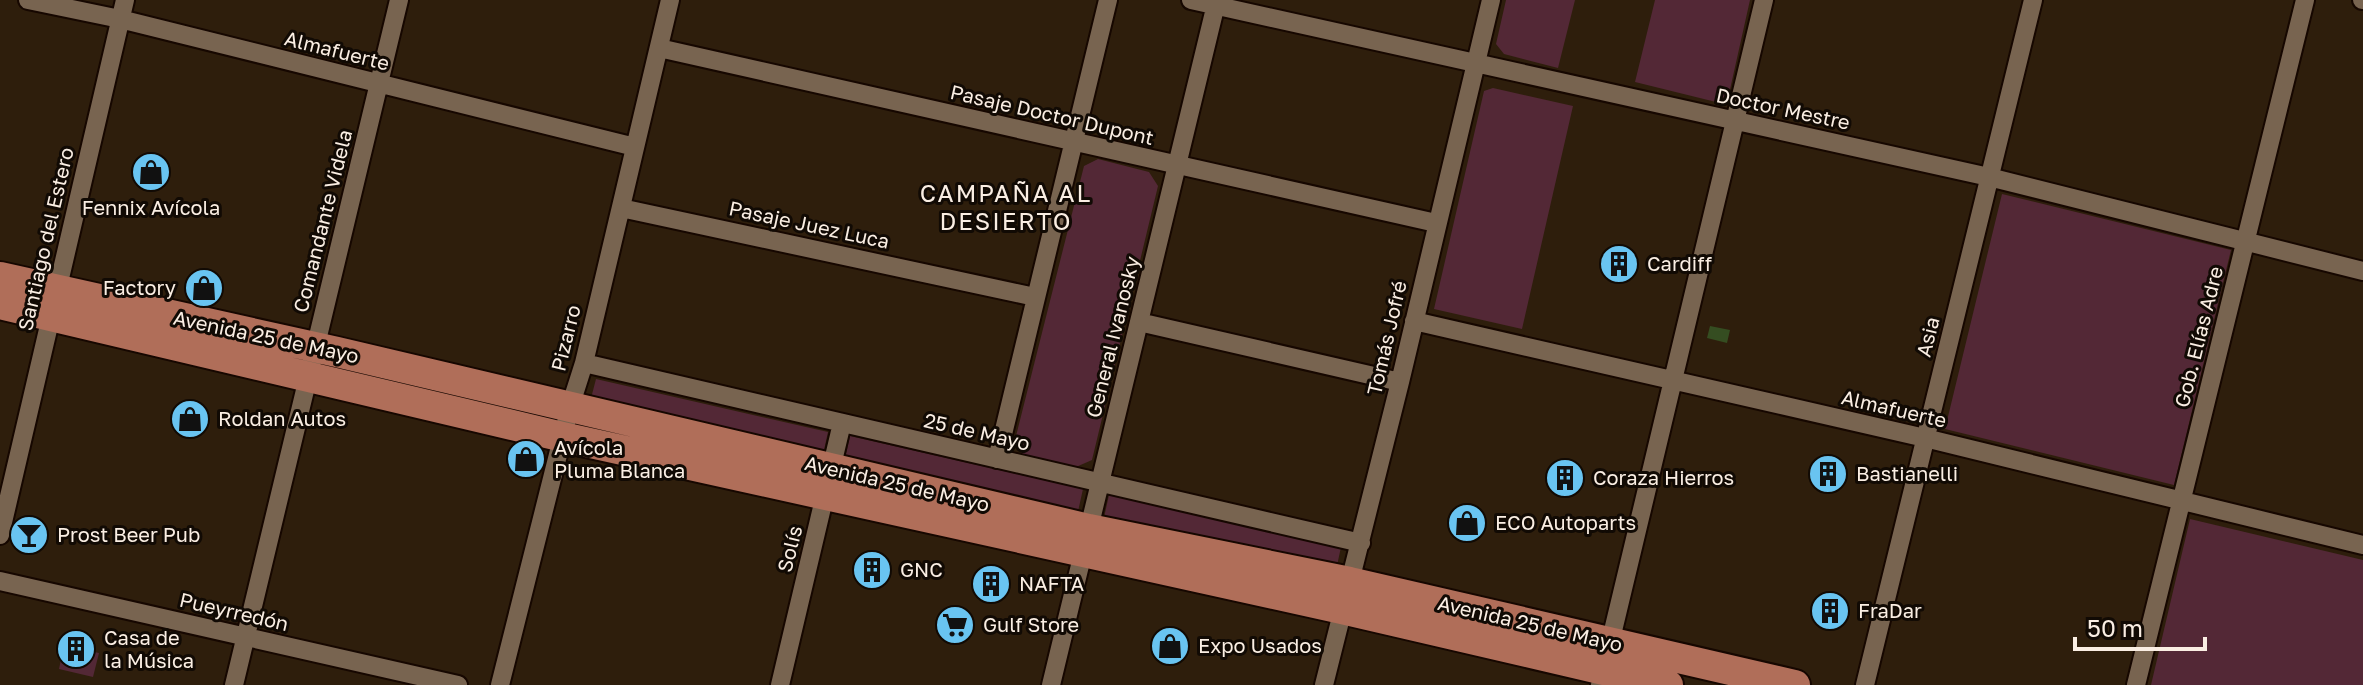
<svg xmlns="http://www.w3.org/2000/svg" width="2363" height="685" viewBox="0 0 2363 685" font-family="'Golos Text',sans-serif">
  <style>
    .green { fill: #532836 }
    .water { fill: #354d21 }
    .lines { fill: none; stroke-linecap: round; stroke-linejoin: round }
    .minor-casing { stroke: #160700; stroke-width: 22 }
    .primary-casing { stroke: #160700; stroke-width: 34 }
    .minor { stroke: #786450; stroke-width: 18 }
    .primary { stroke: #b06e59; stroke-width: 30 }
    .labels { text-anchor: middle; stroke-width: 6; stroke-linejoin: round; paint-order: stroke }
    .street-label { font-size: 20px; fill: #faeee3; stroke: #110a04 }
    .poi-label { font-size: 20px; fill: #faeee3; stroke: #110a04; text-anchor: start }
    .quarter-label { font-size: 24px; letter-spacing: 2px; fill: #faeee3; stroke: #110a04 }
  </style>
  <rect width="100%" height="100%" fill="#2e1e0c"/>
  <path class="green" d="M 1506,0 L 1575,0 L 1558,68 L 1504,54 L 1496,44 Z
    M 1655,0 L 1750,0 L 1729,94 L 1716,102 L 1635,82 Z
    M 1493,88 L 1573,106 L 1522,329 L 1434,309 L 1484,91 Z
    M 1098,159 L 1149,172 L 1158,186 L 1092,460 L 1076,467 L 1023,455 L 1015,440 L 1084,166 Z
    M 2002,194 L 2231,250 L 2174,485 L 1945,429 Z
    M 596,379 L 828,432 L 822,459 L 589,406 Z
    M 850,436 L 1083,489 L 1077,516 L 844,463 Z
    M 1109,495 L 1341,547 L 1335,575 L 1103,522 Z
    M 2190,519 L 2363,560 L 2363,685 L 2151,685 Z
    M 64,645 L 99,653 L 93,677 L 59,669 Z"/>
  <path class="water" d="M 1710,326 L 1730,330 L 1727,343 L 1707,338 Z"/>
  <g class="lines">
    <defs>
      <path id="minor" d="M 28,0 L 120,19 L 635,147
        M 1191,0 L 1989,177 L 2363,271
        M 2362,0 L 2363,0
        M 659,48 L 1436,223
        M 621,208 L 1035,297
        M 1414,321 L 1925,438 L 2363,545
        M 1139,322 L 1400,382
        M 584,363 L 1361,543
        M 997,459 L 1108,0
        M 0,535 L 125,0
        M 0,581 L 458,685
        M 234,685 L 399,0
        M 500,685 L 570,407 L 584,363 L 670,0
        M 780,685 L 842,423
        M 1051,685 L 1217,0
        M 1324,685 L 1400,382 L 1491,0
        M 1600,685 L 1764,0
        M 1865,685 L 2033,0
        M 2136,685 L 2305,0"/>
      <path id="primary" d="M 0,277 L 337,352 L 1089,529 L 1350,582 L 1795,685
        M 0,304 L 563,437 L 1342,609 L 1668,685"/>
    </defs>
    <use href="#minor" class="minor-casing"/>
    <use href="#primary" class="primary-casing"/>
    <use href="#minor" class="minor"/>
    <use href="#primary" class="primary"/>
  </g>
  <defs>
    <symbol id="shop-disc" viewBox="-11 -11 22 22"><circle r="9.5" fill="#69c4f1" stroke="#110a04"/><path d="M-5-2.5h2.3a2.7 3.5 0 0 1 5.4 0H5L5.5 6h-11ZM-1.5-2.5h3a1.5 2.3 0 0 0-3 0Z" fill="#111"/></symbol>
    <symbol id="building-disc" viewBox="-11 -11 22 22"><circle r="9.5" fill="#69c4f1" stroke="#110a04"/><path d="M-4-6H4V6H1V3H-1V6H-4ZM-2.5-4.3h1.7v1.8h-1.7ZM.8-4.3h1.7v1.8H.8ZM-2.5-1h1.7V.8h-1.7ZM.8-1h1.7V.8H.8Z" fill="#111"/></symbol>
    <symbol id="bar-disc" viewBox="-11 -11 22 22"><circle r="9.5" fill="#69c4f1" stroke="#110a04"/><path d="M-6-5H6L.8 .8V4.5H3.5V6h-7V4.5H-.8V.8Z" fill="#111"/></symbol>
    <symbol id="supermarket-disc" viewBox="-11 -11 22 22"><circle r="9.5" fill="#69c4f1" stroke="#110a04"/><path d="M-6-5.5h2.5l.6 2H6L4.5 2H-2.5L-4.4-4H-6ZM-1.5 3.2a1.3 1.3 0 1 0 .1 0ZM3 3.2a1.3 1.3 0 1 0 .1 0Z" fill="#111"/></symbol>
  </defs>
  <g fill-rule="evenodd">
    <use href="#shop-disc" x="129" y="150" width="44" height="44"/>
    <use href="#building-disc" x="1597" y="242" width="44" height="44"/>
    <use href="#shop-disc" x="182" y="266" width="44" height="44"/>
    <use href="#shop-disc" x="168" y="397" width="44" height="44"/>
    <use href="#shop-disc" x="504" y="437" width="44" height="44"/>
    <use href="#building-disc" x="1806" y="452" width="44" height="44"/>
    <use href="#building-disc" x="1543" y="456" width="44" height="44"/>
    <use href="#shop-disc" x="1445" y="501" width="44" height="44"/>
    <use href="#bar-disc" x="7" y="513" width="44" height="44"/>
    <use href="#building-disc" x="850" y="548" width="44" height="44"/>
    <use href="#building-disc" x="969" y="562" width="44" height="44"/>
    <use href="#building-disc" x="1808" y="589" width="44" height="44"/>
    <use href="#supermarket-disc" x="933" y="603" width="44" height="44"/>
    <use href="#shop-disc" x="1148" y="624" width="44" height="44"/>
    <use href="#building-disc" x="54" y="627" width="44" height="44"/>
  </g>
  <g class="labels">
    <g class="street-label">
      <text transform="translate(337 51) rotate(14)" y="7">Almafuerte</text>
      <text transform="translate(1783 109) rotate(12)" y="7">Doctor Mestre</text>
      <text transform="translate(1052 115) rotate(13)" y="7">Pasaje Doctor Dupont</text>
      <text transform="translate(323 221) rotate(-76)" y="7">Comandante Videla</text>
      <text transform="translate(809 225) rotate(12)" y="7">Pasaje Juez Luca</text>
      <text transform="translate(46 239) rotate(-77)" y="7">Santiago del Estero</text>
      <text transform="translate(266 337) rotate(12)" y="7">Avenida 25 de Mayo</text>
      <text transform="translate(1113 337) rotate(-76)" y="7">General Ivanosky</text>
      <text transform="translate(1928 337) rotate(-76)" y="7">Asia</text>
      <text transform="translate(2199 337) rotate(-76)" y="7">Gob. Elías Adre</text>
      <text transform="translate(566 338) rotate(-76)" y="7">Pizarro</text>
      <text transform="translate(1387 338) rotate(-77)" y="7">Tomás Jofré</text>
      <text transform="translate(1894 409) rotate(13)" y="7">Almafuerte</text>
      <text transform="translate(977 432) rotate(13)" y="7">25 de Mayo</text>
      <text transform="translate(897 484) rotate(13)" y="7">Avenida 25 de Mayo</text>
      <text transform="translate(790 549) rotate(-76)" y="7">Solís</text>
      <text transform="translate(234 612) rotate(13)" y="7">Pueyrredón</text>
      <text transform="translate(1530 624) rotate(13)" y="7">Avenida 25 de Mayo</text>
    </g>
    <g class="poi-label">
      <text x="151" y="215" text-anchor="middle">Fennix Avícola</text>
      <text x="1647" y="271">Cardiff</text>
      <text x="176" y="295" text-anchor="end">Factory</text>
      <text x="218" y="426">Roldan Autos</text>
      <text x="554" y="455">Avícola<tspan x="554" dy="23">Pluma Blanca</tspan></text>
      <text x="1856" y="481">Bastianelli</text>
      <text x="1593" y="485">Coraza Hierros</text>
      <text x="1495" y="530">ECO Autoparts</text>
      <text x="57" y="542">Prost Beer Pub</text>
      <text x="900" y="577">GNC</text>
      <text x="1019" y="591">NAFTA</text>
      <text x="1858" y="618">FraDar</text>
      <text x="983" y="632">Gulf Store</text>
      <text x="104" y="645">Casa de<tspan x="104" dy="23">la Música</tspan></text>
      <text x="1198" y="653">Expo Usados</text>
    </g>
    <g class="quarter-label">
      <text x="1006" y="202">CAMPAÑA AL<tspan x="1006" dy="28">DESIERTO</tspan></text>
    </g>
  </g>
  <path d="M2075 637v12h130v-12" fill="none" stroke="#faeee3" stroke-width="4"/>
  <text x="2087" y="637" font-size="24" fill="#faeee3" stroke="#110a04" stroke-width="6" paint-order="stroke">50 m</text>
</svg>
